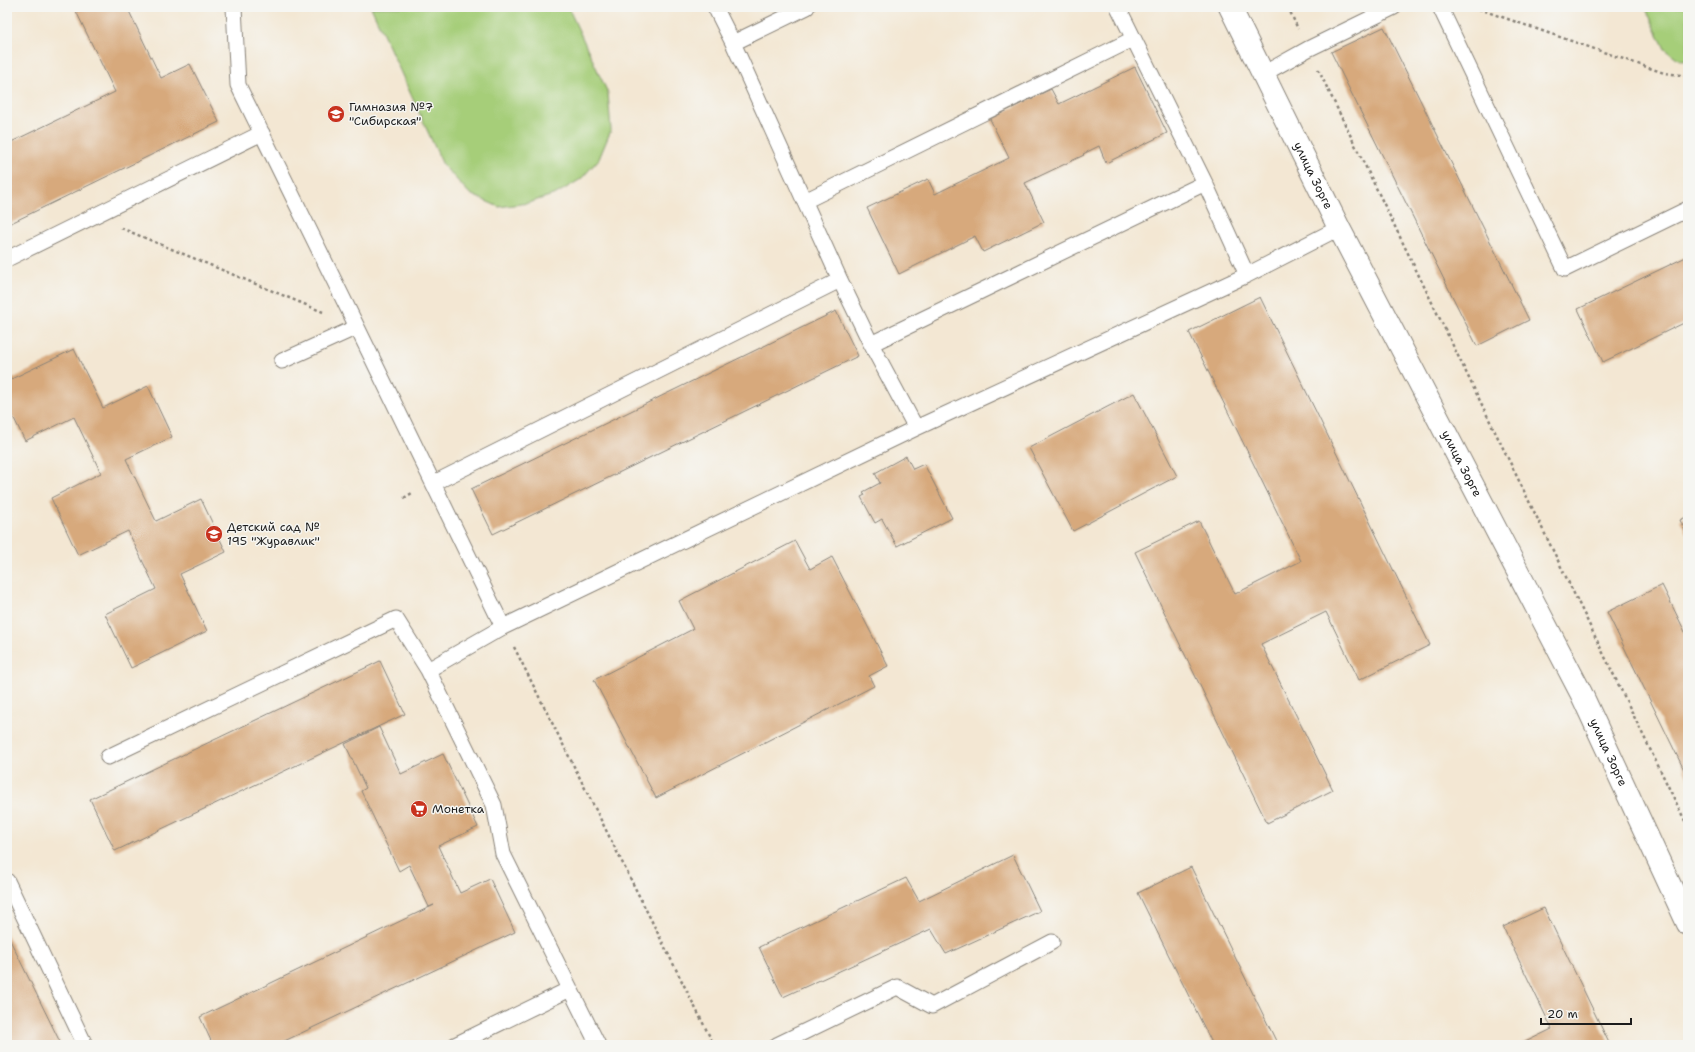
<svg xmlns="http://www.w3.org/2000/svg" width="1695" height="1052" viewBox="0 0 1695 1052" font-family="'Shantell Sans',sans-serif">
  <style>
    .green { fill: #a6ce79; stroke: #61754a }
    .building { fill: #d7a97b }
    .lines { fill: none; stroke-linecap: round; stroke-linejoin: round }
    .lane-casing { stroke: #888278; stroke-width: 17 }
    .street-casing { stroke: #888278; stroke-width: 24 }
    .path { stroke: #888278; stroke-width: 2.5; stroke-dasharray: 3 3; stroke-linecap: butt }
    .lane { stroke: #fff; stroke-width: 15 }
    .street { stroke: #fff; stroke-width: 22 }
    .labels { text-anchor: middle; stroke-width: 3; stroke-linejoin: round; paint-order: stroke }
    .poi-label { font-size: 12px; fill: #1c1c1c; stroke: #f6f6f2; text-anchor: start }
    .street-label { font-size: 12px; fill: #1c1c1c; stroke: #f6f6f2 }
  </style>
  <rect width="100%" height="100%" fill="#f6f6f2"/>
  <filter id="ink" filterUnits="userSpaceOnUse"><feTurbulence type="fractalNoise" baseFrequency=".025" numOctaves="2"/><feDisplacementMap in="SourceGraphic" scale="8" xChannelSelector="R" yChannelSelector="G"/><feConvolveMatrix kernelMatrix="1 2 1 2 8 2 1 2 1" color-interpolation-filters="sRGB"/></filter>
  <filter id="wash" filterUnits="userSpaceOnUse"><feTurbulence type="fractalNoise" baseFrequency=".012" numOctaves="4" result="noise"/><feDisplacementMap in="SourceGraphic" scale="16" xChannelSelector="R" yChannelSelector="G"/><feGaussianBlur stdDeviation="0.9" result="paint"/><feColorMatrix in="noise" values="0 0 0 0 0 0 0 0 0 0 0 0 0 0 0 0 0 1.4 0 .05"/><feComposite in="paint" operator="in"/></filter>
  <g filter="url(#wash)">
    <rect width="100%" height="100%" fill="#f3e7d3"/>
    <path class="green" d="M 371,7 L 568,7 L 608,93 L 611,130 L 599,159 L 581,179 L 556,194 L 528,203 L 499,207 L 470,194 L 443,165 Z
      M 1645,7 L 1688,7 L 1688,60 L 1681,61 L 1665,49 Z"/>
    <g id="blocks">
      <path class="building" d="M 74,7 L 127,7 L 161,78 L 190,64 L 219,122 L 7,225 L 7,144 L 115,92 Z
        M 1384,27 L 1529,320 L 1477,346 L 1331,52 Z
        M 1135,67 L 1167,133 L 1106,163 L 1099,146 L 1083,154 L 1084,155 L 1025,183 L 1044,222 L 983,252 L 975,236 L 899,274 L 867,208 L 928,179 L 935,194 L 1009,158 L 990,119 L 1051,89 L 1059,104 Z
        M 1688,256 L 1688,321 L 1603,362 L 1578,309 Z
        M 1260,297 L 1430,645 L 1359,680 L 1326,612 L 1261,644 L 1333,790 L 1267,823 L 1135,552 L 1199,521 L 1235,594 L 1301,561 L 1189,332 Z
        M 836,311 L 858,356 L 493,534 L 471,489 Z
        M 74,349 L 103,408 L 148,386 L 172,437 L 126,459 L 156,521 L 201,499 L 226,552 L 180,574 L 207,631 L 131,668 L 105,614 L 156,589 L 128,531 L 78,555 L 51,498 L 101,473 L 74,417 L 25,441 L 7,404 L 7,381 Z
        M 1134,393 L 1177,476 L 1073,531 L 1029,448 Z
        M 906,456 L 913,469 L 924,464 L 952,518 L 897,546 L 882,519 L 875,523 L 861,497 L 865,495 L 863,492 L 880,483 L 875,473 Z
        M 1688,516 L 1688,537 L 1680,520 Z
        M 795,541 L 810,569 L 832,557 L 888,666 L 869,676 L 874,686 L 656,798 L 594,680 L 693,629 L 679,601 Z
        M 1662,585 L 1688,638 L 1688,778 L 1607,612 Z
        M 380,661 L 405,714 L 115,851 L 90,799 Z
        M 379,727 L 401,774 L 443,754 L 478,827 L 438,846 L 460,893 L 490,879 L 515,932 L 276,1045 L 213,1045 L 200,1017 L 434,905 L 429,907 L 409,865 L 399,871 L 361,791 L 366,788 L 345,744 Z
        M 1013,855 L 1040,911 L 946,954 L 931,929 L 783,997 L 759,947 L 906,878 L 919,901 Z
        M 1191,867 L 1278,1045 L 1213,1045 L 1138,893 Z
        M 1544,908 L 1610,1045 L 1519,1045 L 1552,1029 L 1503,927 Z
        M 7,934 L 61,1044 L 60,1045 L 7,1045 Z"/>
    </g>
  </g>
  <g filter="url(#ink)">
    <use href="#blocks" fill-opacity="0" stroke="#888278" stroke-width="1"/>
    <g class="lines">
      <defs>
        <path id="lane" d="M 234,7 L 238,85 L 357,327 L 503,627
          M 715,7 L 733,43 L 840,280 L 871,344 L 916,428
          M 1118,7 L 1205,183 L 1247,275
          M 1440,7 L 1565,269 L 1688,209
          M 733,43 L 807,7
          M 1263,74 L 1308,49 L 1394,7
          M 805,201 L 1133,39
          M 7,259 L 262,133
          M 871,344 L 1205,183
          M 282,361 L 357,327
          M 434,483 L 840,280
          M 428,670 L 494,805 L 503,854 L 598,1045
          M 108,757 L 396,619 L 428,670 L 503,627 L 916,428 L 1247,275 L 1339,228
          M 7,881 L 85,1045
          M 455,1045 L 570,989
          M 777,1045 L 897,987 L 932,1006 L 1052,942"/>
        <g id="street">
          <path id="s1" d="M 1230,7 L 1339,228 L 1581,693 L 1688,924"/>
        </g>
      </defs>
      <use href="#lane" class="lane-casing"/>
      <use href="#street" class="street-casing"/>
      <path class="path" d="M 1288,7 L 1298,29
        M 1473,7 L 1664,73 L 1688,76
        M 1318,69 L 1688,827
        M 121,228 L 323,312
        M 404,498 L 412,493
        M 514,647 L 714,1045"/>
      <use href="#lane" class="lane"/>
      <use href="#street" class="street"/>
    </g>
  </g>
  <defs>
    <symbol id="school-disc" viewBox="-11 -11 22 22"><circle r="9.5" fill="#c8321e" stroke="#f6f6f2"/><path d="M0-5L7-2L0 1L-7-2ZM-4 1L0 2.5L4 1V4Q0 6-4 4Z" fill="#fff"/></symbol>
    <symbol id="supermarket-disc" viewBox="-11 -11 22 22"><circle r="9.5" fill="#c8321e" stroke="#f6f6f2"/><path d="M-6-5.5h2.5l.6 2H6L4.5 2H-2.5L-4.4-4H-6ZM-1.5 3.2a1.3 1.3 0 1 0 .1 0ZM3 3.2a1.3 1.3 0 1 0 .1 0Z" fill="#fff"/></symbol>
  </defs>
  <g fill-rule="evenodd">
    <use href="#school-disc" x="326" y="104" width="20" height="20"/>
    <use href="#school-disc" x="204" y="524" width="20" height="20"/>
    <use href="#supermarket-disc" x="409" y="799" width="20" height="20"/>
  </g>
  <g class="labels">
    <g class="poi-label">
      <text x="349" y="111">Гимназия №7<tspan x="349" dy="14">"Сибирская"</tspan></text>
      <text x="227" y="531">Детский сад №<tspan x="227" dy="14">195 "Журавлик"</tspan></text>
      <text x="432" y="813">Монетка</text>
    </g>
    <g class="street-label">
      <text dy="4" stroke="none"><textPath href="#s1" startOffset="188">улица Зорге</textPath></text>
      <text dy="4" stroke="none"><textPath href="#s1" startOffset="512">улица Зорге</textPath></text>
      <text dy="4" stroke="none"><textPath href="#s1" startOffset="836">улица Зорге</textPath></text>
    </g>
  </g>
  <rect width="1695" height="1052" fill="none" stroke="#f6f6f2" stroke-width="24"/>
  <path d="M1541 1018v6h90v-6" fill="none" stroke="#1c1c1c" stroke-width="2"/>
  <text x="1547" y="1018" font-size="12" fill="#1c1c1c" stroke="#f6f6f2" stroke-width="3" paint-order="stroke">20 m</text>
</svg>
